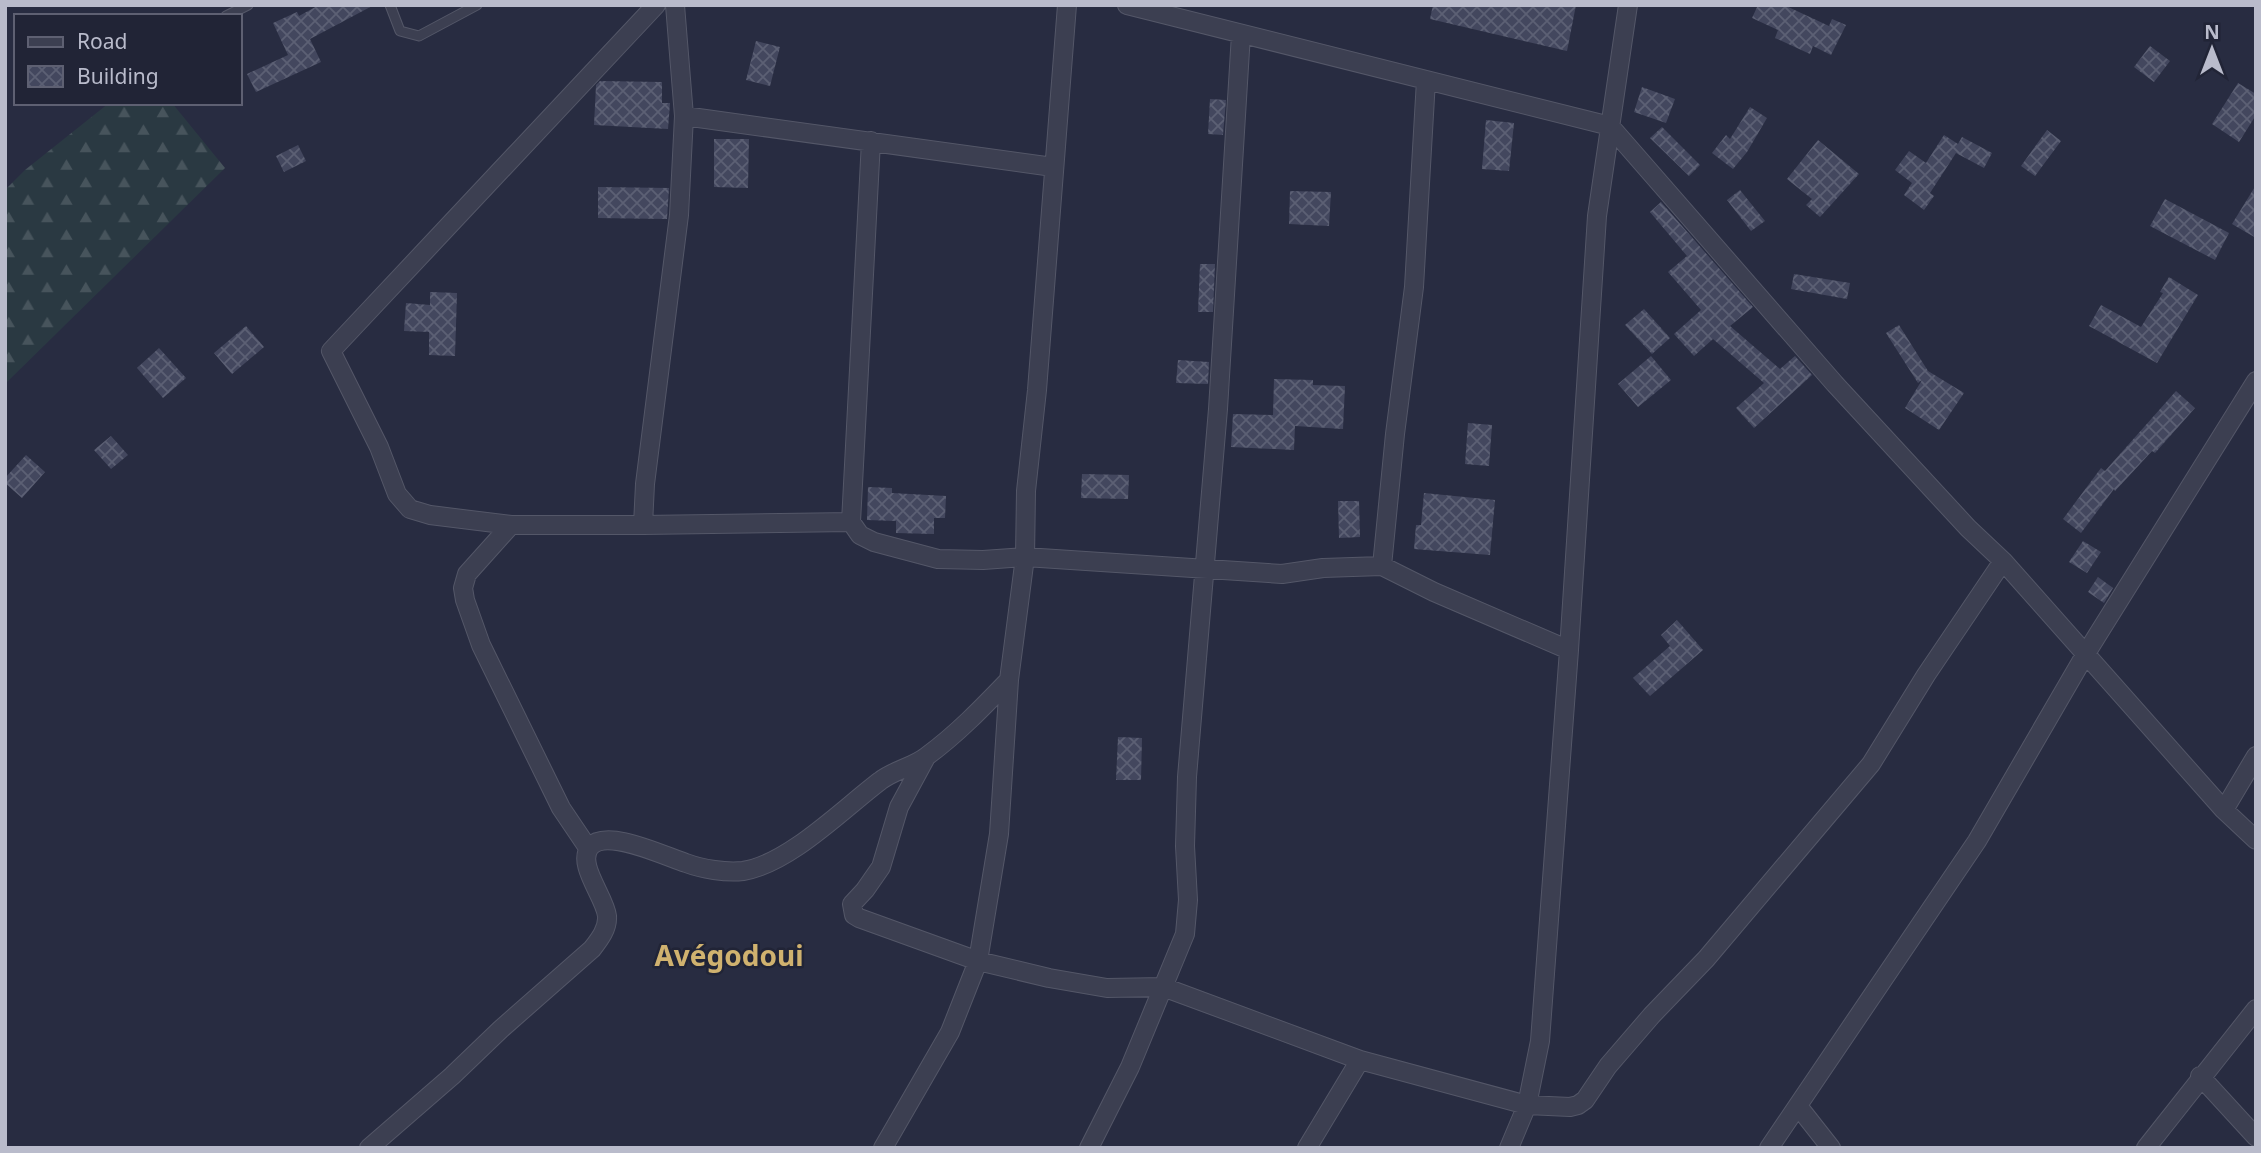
<svg xmlns="http://www.w3.org/2000/svg" width="2261" height="1153" viewBox="0 0 2261 1153" font-family="'Noto Sans',sans-serif">
  <style>
    .forest { fill: url(#forest-firs) }
    .building { fill: url(#building-cross-hatch) }
    .lines { fill: none; stroke-linecap: round; stroke-linejoin: round }
    .lane-casing { stroke: #545768; stroke-width: 11 }
    .street-casing { stroke: #545768; stroke-width: 20 }
    .lane { stroke: #3c3f51; stroke-width: 9 }
    .street { stroke: #3c3f51; stroke-width: 18 }
    .labels { text-anchor: middle; stroke-width: 5; stroke-linejoin: round; paint-order: stroke }
    .quarter-label { font-size: 28px; font-weight: bold; fill: #d0b26f; stroke: #212436 }
  </style>
  <defs>
    <pattern id="forest-firs" width="22" height="20" patternUnits="userSpaceOnUse" patternTransform="scale(1.75)"><rect width="22" height="20" fill="#2a3942"/><path d="M5 1l3.5 6h-7zM16 11l3.5 6h-7z" fill="#47545c"/></pattern>
    <pattern id="building-cross-hatch" width="8" height="8" patternUnits="userSpaceOnUse" patternTransform="scale(1.75)"><rect width="8" height="8" fill="#43475e"/><path d="M0 0l8 8M0 8l8-8" fill="none" stroke="#5c6074"/></pattern>
  </defs>
  <rect width="100%" height="100%" fill="#282c41"/>
  <path class="forest" d="M 109,103 L 172,103 L 225,168 L 5,384 L 5,190 L 25,170 Z"/>
  <path class="building" d="M 319,5 L 374,5 L 310,39 L 321,62 L 256,92 L 247,74 L 288,55 L 273,23 L 297,12 L 299,16 Z
    M 1433,5 L 1576,5 L 1567,51 L 1430,19 Z
    M 1758,5 L 1784,5 L 1829,26 L 1832,19 L 1846,25 L 1831,55 L 1813,46 L 1810,54 L 1775,38 L 1778,30 L 1752,18 Z
    M 756,41 L 780,47 L 770,86 L 746,80 Z
    M 2150,46 L 2170,61 L 2154,82 L 2134,67 Z
    M 600,81 L 662,82 L 662,103 L 670,103 L 668,129 L 594,125 L 596,85 Z
    M 2238,83 L 2256,94 L 2256,115 L 2239,142 L 2212,124 Z
    M 1642,87 L 1675,99 L 1666,123 L 1634,112 Z
    M 1210,99 L 1226,100 L 1223,135 L 1208,134 Z
    M 1750,107 L 1767,118 L 1747,152 L 1733,169 L 1712,153 L 1726,135 L 1730,139 Z
    M 1486,120 L 1514,123 L 1509,171 L 1482,169 Z
    M 1662,127 L 1700,165 L 1689,176 L 1650,138 Z
    M 2047,130 L 2061,141 L 2035,176 L 2021,166 Z
    M 1944,135 L 1958,144 L 1962,137 L 1992,153 L 1984,168 L 1956,153 L 1930,193 L 1934,196 L 1924,210 L 1904,195 L 1912,183 L 1895,170 L 1909,151 L 1926,163 Z
    M 714,139 L 749,139 L 748,188 L 714,187 Z
    M 1818,140 L 1859,174 L 1820,217 L 1806,205 L 1812,199 L 1787,179 Z
    M 298,145 L 306,161 L 284,172 L 276,156 Z
    M 2256,185 L 2256,238 L 2232,224 Z
    M 598,187 L 669,188 L 667,219 L 598,218 Z
    M 1740,190 L 1765,221 L 1751,231 L 1727,200 Z
    M 1290,191 L 1331,192 L 1329,226 L 1289,224 Z
    M 2165,199 L 2229,233 L 2215,260 L 2150,226 Z
    M 1661,202 L 1753,307 L 1730,326 L 1780,369 L 1795,356 L 1812,375 L 1754,428 L 1736,408 L 1764,383 L 1713,339 L 1694,356 L 1674,334 L 1701,310 L 1668,272 L 1687,256 L 1650,212 Z
    M 1200,264 L 1215,264 L 1213,312 L 1198,312 Z
    M 1794,274 L 1850,283 L 1847,299 L 1791,289 Z
    M 2169,277 L 2198,295 L 2157,363 L 2089,326 L 2101,305 L 2141,327 L 2163,293 L 2160,292 Z
    M 430,292 L 457,293 L 455,356 L 429,355 L 429,332 L 404,331 L 406,303 L 430,305 Z
    M 1644,309 L 1670,338 L 1652,354 L 1625,325 Z
    M 1899,325 L 1928,371 L 1964,393 L 1939,430 L 1905,408 L 1922,380 L 1918,383 L 1886,333 Z
    M 246,326 L 264,347 L 232,374 L 214,353 Z
    M 159,348 L 186,378 L 163,398 L 137,368 Z
    M 1651,356 L 1671,380 L 1638,407 L 1618,384 Z
    M 1178,360 L 1209,362 L 1208,384 L 1176,383 Z
    M 1274,379 L 1313,380 L 1313,385 L 1345,386 L 1343,429 L 1295,426 L 1294,450 L 1231,447 L 1233,414 L 1273,415 Z
    M 2176,391 L 2195,408 L 2155,453 L 2152,451 L 2115,491 L 2114,489 L 2081,533 L 2063,519 L 2101,468 L 2105,471 Z
    M 1468,423 L 1492,425 L 1489,466 L 1465,464 Z
    M 111,436 L 128,455 L 111,469 L 94,450 Z
    M 26,455 L 45,472 L 22,498 L 5,483 L 5,478 Z
    M 1082,474 L 1129,475 L 1128,499 L 1081,498 Z
    M 868,487 L 892,488 L 892,493 L 946,496 L 945,518 L 934,518 L 934,534 L 896,533 L 896,521 L 867,520 Z
    M 1424,493 L 1495,500 L 1490,555 L 1414,549 L 1416,525 L 1421,525 Z
    M 1338,501 L 1359,501 L 1360,537 L 1339,538 Z
    M 2083,541 L 2101,552 L 2087,573 L 2069,562 Z
    M 2098,577 L 2113,588 L 2104,603 L 2088,592 Z
    M 1677,620 L 1703,650 L 1650,696 L 1633,678 L 1670,646 L 1661,635 Z
    M 1118,737 L 1142,738 L 1141,780 L 1116,780 Z"/>
  <g class="lines">
    <defs>
      <path id="lane" d="M 390,5 L 400,31 L 419,36 L 477,5
        M 226,16 L 248,5"/>
      <path id="street" d="M 656,5 L 331,351 L 379,447 L 397,494 L 410,509 L 430,515 L 511,525 L 643,525 L 645,484 L 679,215 L 684,116 L 675,5
        M 1127,5 L 1610,126 L 1835,384 L 1968,528 L 2003,561 L 2224,810 L 2256,840
        M 684,116 L 1053,167
        M 871,141 L 851,522 L 860,535 L 874,542 L 938,559 L 983,560 L 1025,557 L 1282,574 L 1323,568 L 1382,566 L 1434,592 L 1569,650
        M 511,525 L 467,574 L 463,588 L 465,600 L 481,645 L 561,808 L 588,848
        M 643,525 L 851,522
        M 1382,566 L 1395,434 L 1414,287 L 1426,80
        M 925,759 L 899,807 L 881,867 L 865,890 L 852,904 L 854,915 L 859,918 L 978,961 L 1049,978 L 1107,988 L 1163,987 L 1360,1060 L 1527,1105 L 1570,1107 L 1578,1105 L 1585,1100 L 1608,1066 L 1652,1015 L 1706,959 L 1871,764 L 1926,675 L 2003,561
        M 2224,810 L 2256,756
        M 2200,1076 L 2256,1137
        M 1798,1106 L 1831,1148
        M 369,1148 L 452,1076 L 501,1029 L 592,949 C 599,940 608,929 607,916 C 605,897 576,864 590,847 C 606,827 666,857 686,863 C 702,869 726,873 743,871 C 789,864 844,808 880,781 C 894,770 913,767 927,756 C 957,734 983,707 1009,680
        M 883,1148 L 950,1032 L 978,961 L 999,834 L 1009,680 L 1025,557 L 1026,491 L 1037,390 L 1067,5
        M 1089,1148 L 1130,1067 L 1185,934 L 1188,900 L 1185,846 L 1187,777 L 1218,409 L 1241,34
        M 1307,1148 L 1360,1060
        M 1509,1148 L 1527,1105 L 1540,1041 L 1569,650 L 1597,216 L 1628,5
        M 1769,1148 L 1977,841 L 2085,655 L 2256,381
        M 2146,1148 L 2256,1009"/>
    </defs>
    <use href="#lane" class="lane-casing"/>
    <use href="#street" class="street-casing"/>
    <use href="#lane" class="lane"/>
    <use href="#street" class="street"/>
  </g>
  <g class="labels">
    <g class="quarter-label">
      <text x="729" y="966">Avégodoui</text>
    </g>
  </g>
  <rect width="2261" height="1153" fill="none" stroke="#b9bbcb" stroke-width="14"/>
  <rect x="14" y="14" width="228" height="91" fill="#212436" stroke="#5e6072" stroke-width="2"/>
  <rect x="28" y="37" width="35" height="10" fill="#3c3f51" stroke="#5e6072" stroke-width="2"/>
  <text x="77" y="49" font-size="21" fill="#b9bbcb">Road</text>
  <rect x="28" y="66" width="35" height="21" fill="url(#building-cross-hatch)" stroke="#5e6072" stroke-width="2"/>
  <text x="77" y="84" font-size="21" fill="#b9bbcb">Building</text>
  <g transform="translate(2212 49)" stroke="#212436" stroke-width="5" paint-order="stroke">
  <path d="M0-5L12 26L0 18L-12 26Z" fill="#b9bbcb"/>
  <text y="-10" font-size="19" font-weight="bold" text-anchor="middle" fill="#b9bbcb">N</text>
  </g>
</svg>
